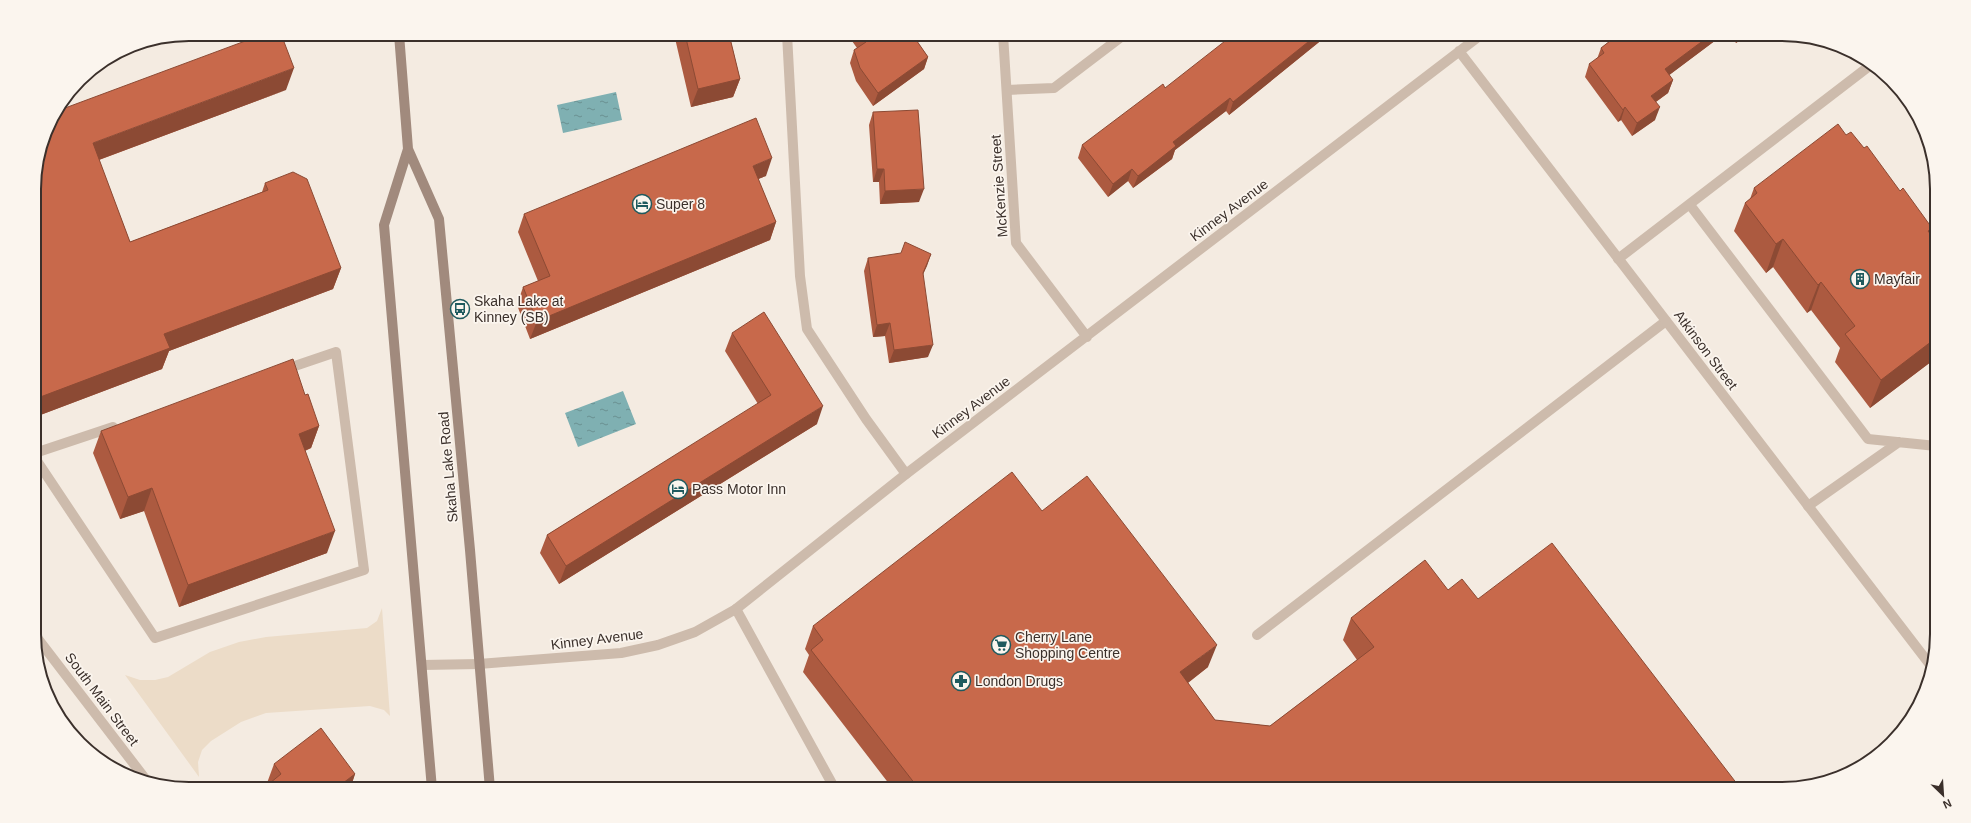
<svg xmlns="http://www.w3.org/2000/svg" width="1971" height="823" viewBox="0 0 1971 823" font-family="Helvetica,sans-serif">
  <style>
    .plaza { fill: #ecdcc8 }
    .water { fill: url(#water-ripples) }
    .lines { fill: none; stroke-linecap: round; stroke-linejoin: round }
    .service { stroke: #cdbbac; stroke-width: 10 }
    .minor { stroke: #cdbbac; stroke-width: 10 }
    .tertiary { stroke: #cdbbac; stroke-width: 10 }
    .secondary { stroke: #a18a7d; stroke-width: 10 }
    .wall { fill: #ac5a40 }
    .shaded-wall { fill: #8c4a34 }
    .building { fill: #c8694b; stroke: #8c4a34 }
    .labels { text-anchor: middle; stroke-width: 3.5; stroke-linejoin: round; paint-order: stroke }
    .street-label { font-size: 14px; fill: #3b302b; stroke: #fbf5ee }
    .poi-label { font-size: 14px; fill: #3b302b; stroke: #fbf5ee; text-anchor: start }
    .rim { fill: none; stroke: #3b302b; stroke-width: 2 }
  </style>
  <defs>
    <pattern id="water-ripples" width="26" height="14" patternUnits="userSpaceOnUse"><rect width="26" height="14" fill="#7fb0b2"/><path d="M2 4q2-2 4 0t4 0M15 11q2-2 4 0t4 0" fill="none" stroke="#699091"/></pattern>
  </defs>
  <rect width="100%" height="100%" fill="#f4ebe1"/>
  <path class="plaza" d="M 382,608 L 390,716 L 384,710 L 370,706 L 266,713 L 241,722 L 211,741 L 202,750 L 198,762 L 199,777 L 125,675 L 140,680 L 155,680 L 168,677 L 210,652 L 239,642 L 266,637 L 367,628 L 377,621 Z"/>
  <path class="water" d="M 616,92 L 622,120 L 563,133 L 557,105 Z
    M 623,391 L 636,424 L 578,447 L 565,413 Z"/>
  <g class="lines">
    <path class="service" d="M 787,34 L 800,276 L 807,329 L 866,419 L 906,474
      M 1007,90 L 1054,88 L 1125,34
      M 1690,205 L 1868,439 L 1936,446
      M 1618,259 L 1872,64
      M 35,453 L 113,427
      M 35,458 L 155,638 L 364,570 L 336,352 L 283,370
      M 1808,506 L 1899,442
      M 736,609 L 835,789
      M 1257,635 L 1666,321"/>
    <path class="minor" d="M 1003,34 L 1016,243 L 1087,337
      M 1459,51 L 1931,666
      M 479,664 L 621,653 L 658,645 L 695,632 L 736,609 L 906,474 L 1482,34"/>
    <path class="tertiary" d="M 35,635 L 147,781
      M 422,665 L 479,664"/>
    <path class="secondary" d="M 399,34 L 408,149 L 439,219 L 470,550 L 490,789
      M 408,149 L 384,225 L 432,789"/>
  </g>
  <path class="wall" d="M 674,34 L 729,34 L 740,79 L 733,97 L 691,107 Z
    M 847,34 L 912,34 L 928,57 L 924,69 L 873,106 L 856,81 L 850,63 L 854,50 L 857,48 Z
    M 1329,34 L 1229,115 L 1226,111 L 1175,150 L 1172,159 L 1133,188 L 1128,181 L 1108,197 L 1078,158 L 1082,145 L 1165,88 Z
    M 1619,34 L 1724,34 L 1669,75 L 1673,80 L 1668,93 L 1656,102 L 1655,120 L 1632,136 L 1621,120 L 1618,122 L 1585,77 L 1589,64 L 1597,59 L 1601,48 Z
    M 1729,34 L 1749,34 L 1736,43 Z
    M 286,90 L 99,160 L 130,242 L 262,192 L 265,183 L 341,268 L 333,289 L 169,351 L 162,369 L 35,417 L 34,179 Z
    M 873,112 L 919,202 L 880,204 L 879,182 L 873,182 L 869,125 Z
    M 1846,135 L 1930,233 L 1936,241 L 1936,358 L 1870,408 L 1835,362 L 1840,348 L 1811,310 L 1807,313 L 1773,267 L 1766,273 L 1734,231 L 1745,203 L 1750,199 L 1754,188 Z
    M 766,176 L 758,179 L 776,222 L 770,240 L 530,339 L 517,305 L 523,287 L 538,281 L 518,232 L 524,214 Z
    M 931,254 L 923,274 L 928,357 L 889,363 L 885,336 L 873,337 L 864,271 L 868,258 Z
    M 732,333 L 817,424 L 559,584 L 540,553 L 547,535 L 758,404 L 725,351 Z
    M 305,395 L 319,426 L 311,448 L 305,451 L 327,553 L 179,607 L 144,511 L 120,519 L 93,453 L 101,431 Z
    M 1042,511 L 1208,667 L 1188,683 L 1215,720 L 1270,726 L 1357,660 L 1343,640 L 1351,618 L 1448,590 L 1478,599 L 1741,789 L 893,789 L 803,672 L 809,655 L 805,649 L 813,626 Z
    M 274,764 L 355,774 L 350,789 L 268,789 L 269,785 L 267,783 Z"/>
  <path class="shaded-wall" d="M 1318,34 L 1329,34 L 1229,115 L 1233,102 Z
    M 1712,34 L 1724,34 L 1660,82 L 1665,69 Z
    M 1740,34 L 1749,34 L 1736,43 Z
    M 928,57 L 924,69 L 873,106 L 878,93 Z
    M 294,68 L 286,90 L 85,165 L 93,143 Z
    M 740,79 L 733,97 L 691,107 L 698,89 Z
    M 1673,80 L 1668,93 L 1647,108 L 1651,96 Z
    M 1230,98 L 1226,111 L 1175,150 L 1172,159 L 1133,188 L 1138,176 L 1173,142 Z
    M 1625,107 L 1621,120 L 1618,122 L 1623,110 Z
    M 1660,107 L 1655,120 L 1632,136 L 1637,123 Z
    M 772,158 L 766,176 L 746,184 L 753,166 Z
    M 877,169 L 884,169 L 879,182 L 873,182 Z
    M 1132,169 L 1128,181 L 1108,197 L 1113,184 Z
    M 924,189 L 919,202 L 880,204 L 885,191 Z
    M 776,222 L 770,240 L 530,339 L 537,321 Z
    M 1932,228 L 1922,256 L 1928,231 Z
    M 1783,239 L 1773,267 L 1766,273 L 1776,244 Z
    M 931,254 L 927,266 L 918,285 L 923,273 Z
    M 341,268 L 333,289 L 169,351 L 162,369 L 35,417 L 35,399 L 164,334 Z
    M 1821,282 L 1811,310 L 1807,313 L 1818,285 Z
    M 890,323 L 885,336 L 873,337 L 877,325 Z
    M 1936,338 L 1936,358 L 1870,408 L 1881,380 Z
    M 933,345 L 928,357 L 889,363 L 894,350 Z
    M 823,406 L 817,424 L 559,584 L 566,566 Z
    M 319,426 L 311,448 L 291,456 L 299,434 Z
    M 152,488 L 144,511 L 120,519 L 128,497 Z
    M 335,531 L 327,553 L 179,607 L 188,585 Z
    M 1217,645 L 1208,667 L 1172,695 L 1180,672 Z
    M 355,774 L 350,789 L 338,789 L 339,786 Z"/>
  <path class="building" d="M 264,34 L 281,34 L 294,68 L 93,143 L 130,242 L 268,190 L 265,183 L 293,172 L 307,179 L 341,268 L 164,334 L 170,348 L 35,399 L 34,179 L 50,121 L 57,111 Z
    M 685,34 L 729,34 L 740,79 L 698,89 Z
    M 861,34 L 912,34 L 928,57 L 878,93 L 860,68 L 854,50 L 866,42 Z
    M 1234,34 L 1318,34 L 1233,102 L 1230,98 L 1173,142 L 1176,146 L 1138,176 L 1132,169 L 1113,184 L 1082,145 L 1163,84 L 1165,88 Z
    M 1619,34 L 1712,34 L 1665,69 L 1673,80 L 1651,96 L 1660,107 L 1637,123 L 1625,107 L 1623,110 L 1589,64 L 1604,53 L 1601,48 Z
    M 918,110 L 924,189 L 885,191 L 884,169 L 877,169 L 873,112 Z
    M 756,118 L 772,158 L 753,166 L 776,222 L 537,321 L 523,287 L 550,276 L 524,214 Z
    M 1838,124 L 1846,135 L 1851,132 L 1864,148 L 1867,146 L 1900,191 L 1903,188 L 1932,228 L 1928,231 L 1936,241 L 1936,338 L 1881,380 L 1845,334 L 1855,326 L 1821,282 L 1818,285 L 1783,239 L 1776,244 L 1745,203 L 1757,193 L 1754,188 Z
    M 905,242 L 931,254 L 923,273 L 933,345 L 894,350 L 890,323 L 877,325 L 868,258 L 901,253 Z
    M 764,312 L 823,406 L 566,566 L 547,535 L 771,395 L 732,333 Z
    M 293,359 L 305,395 L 308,394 L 319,426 L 299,434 L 335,531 L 188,585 L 152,488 L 128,497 L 101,431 Z
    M 1012,472 L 1042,511 L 1087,476 L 1217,645 L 1180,672 L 1215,720 L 1270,726 L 1374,647 L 1351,618 L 1425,560 L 1448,590 L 1462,579 L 1478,599 L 1552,543 L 1741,789 L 919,789 L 811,650 L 823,640 L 813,626 Z
    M 321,728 L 355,774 L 339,786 L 342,789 L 274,789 L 270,783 L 281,774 L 274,764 Z"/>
  <defs>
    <symbol id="hotel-ring" viewBox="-11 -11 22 22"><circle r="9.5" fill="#fbf5ee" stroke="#1f5a5e" stroke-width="1.5"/><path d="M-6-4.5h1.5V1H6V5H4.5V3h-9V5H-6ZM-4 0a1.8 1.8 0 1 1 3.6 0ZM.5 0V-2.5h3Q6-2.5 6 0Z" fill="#1f5a5e"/></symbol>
    <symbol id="building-ring" viewBox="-11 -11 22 22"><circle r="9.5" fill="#fbf5ee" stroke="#1f5a5e" stroke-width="1.5"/><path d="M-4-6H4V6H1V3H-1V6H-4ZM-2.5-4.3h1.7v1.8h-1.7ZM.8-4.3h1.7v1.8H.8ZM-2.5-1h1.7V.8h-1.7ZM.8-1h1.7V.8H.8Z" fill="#1f5a5e"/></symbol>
    <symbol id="bus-ring" viewBox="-11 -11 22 22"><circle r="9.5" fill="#fbf5ee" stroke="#1f5a5e" stroke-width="1.5"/><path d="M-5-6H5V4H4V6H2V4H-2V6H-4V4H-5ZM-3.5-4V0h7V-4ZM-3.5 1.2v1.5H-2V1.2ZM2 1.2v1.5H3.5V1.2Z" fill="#1f5a5e"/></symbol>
    <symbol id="supermarket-ring" viewBox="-11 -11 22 22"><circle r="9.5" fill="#fbf5ee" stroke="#1f5a5e" stroke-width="1.5"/><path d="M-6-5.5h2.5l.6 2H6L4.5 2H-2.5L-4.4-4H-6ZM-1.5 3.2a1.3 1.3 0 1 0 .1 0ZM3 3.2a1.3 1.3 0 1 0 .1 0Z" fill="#1f5a5e"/></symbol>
    <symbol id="pharmacy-ring" viewBox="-11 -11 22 22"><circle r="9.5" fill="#fbf5ee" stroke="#1f5a5e" stroke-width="1.5"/><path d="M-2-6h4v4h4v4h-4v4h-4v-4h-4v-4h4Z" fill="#1f5a5e"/></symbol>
  </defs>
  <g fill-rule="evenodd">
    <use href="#hotel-ring" x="631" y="193" width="22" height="22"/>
    <use href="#building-ring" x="1849" y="268" width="22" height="22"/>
    <use href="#bus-ring" x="449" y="298" width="22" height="22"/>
    <use href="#hotel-ring" x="667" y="478" width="22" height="22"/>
    <use href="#supermarket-ring" x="990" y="634" width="22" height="22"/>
    <use href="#pharmacy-ring" x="950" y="670" width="22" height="22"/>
  </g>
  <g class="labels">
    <g class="street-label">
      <text transform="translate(999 186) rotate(-94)" y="5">McKenzie Street</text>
      <text transform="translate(1229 210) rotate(-37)" y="5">Kinney Avenue</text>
      <text transform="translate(1706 350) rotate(53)" y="5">Atkinson Street</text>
      <text transform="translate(971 407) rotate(-37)" y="5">Kinney Avenue</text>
      <text transform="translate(448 467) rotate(-95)" y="5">Skaha Lake Road</text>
      <text transform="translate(597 639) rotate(-7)" y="5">Kinney Avenue</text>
      <text transform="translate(102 699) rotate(53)" y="5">South Main Street</text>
    </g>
    <g class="poi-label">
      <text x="656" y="209">Super 8</text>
      <text x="1874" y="284">Mayfair</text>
      <text x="474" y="306">Skaha Lake at<tspan x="474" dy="16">Kinney (SB)</tspan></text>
      <text x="692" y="494">Pass Motor Inn</text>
      <text x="1015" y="642">Cherry Lane<tspan x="1015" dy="16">Shopping Centre</tspan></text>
      <text x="975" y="686">London Drugs</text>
    </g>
  </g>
  <path d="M0 0H1971V823H0ZM189 41H1782A148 148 0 0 1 1930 189V634A148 148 0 0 1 1782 782H189A148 148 0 0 1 41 634V189A148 148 0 0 1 189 41Z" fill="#fbf5ee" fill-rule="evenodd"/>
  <path class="rim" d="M189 41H1782A148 148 0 0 1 1930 189V634A148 148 0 0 1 1782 782H189A148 148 0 0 1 41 634V189A148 148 0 0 1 189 41Z"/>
  <g transform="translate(1943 795) rotate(155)" stroke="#fbf5ee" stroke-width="3" paint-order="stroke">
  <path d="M0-3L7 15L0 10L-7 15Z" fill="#3b302b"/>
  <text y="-6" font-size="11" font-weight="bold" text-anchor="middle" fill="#3b302b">N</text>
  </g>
</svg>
